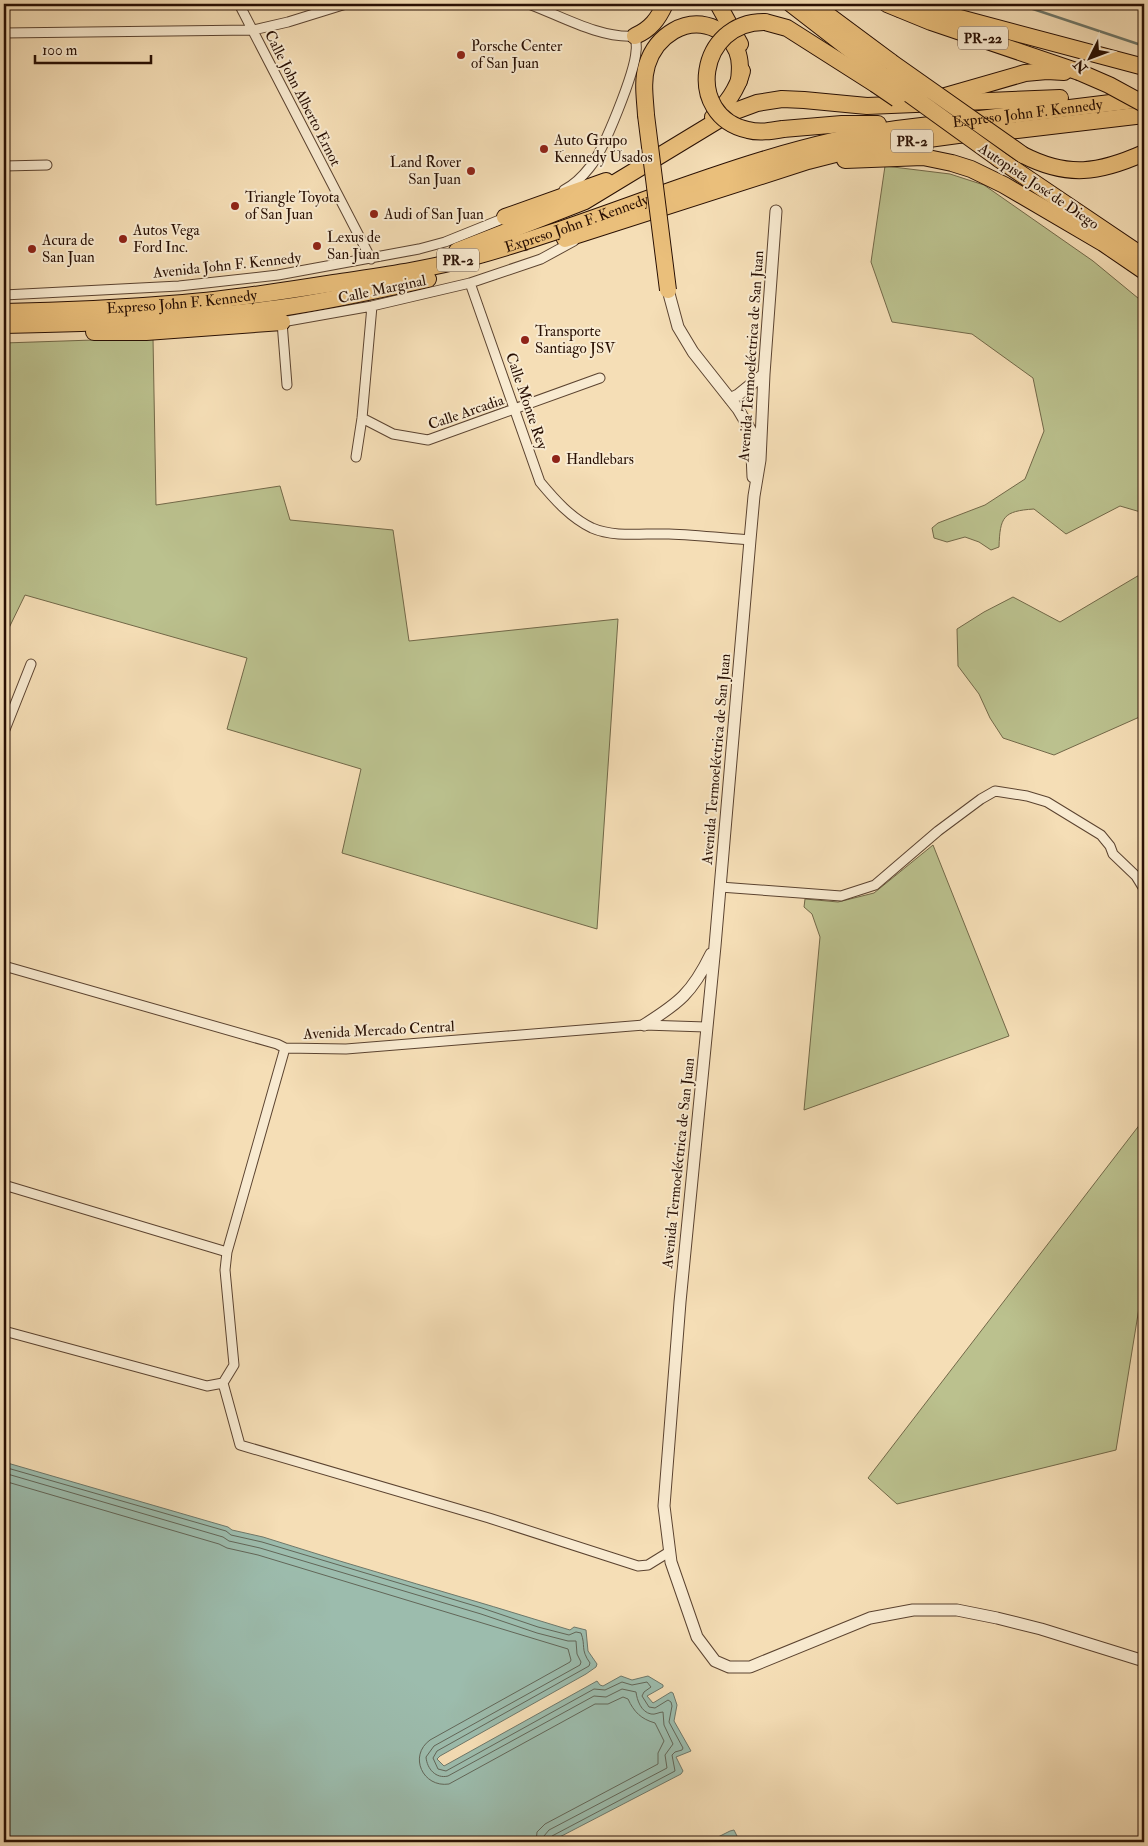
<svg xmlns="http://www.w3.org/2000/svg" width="1148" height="1846" viewBox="0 0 1148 1846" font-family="'IM FELL Double Pica',serif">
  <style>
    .green { fill: #bbc18e; stroke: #726848 }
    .water { fill: #9cbcad; stroke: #6e7769 }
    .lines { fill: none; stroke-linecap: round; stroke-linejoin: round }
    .shore { stroke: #626658; stroke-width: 1 }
    .stream { stroke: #6e7769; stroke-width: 2.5 }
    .minor-casing { stroke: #5b4330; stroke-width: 11 }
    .tertiary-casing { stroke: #5b4330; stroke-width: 13 }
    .motorway-casing { stroke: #280f03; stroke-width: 18 }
    .minor { stroke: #f8ead0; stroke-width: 9 }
    .tertiary { stroke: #f8ead0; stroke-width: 11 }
    .motorway { stroke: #eabf7b; stroke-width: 16 }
    .motorway-bridge-casing { stroke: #280f03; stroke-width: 18; stroke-linecap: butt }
    .motorway-bridge { stroke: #eabf7b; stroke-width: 16 }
    .poi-dot { fill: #8f2418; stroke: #f8ead0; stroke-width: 2 }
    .labels { text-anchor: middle; stroke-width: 4; stroke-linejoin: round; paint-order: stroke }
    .shield { fill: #f8ead0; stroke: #665140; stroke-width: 1 }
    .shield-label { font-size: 14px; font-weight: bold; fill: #280f03 }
    .poi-label { font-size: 15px; fill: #280f03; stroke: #f8ead0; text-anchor: start }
    .street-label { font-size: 15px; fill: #280f03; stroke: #f8ead0 }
  </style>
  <rect width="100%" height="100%" fill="#f5deb6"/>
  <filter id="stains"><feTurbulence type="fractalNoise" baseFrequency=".004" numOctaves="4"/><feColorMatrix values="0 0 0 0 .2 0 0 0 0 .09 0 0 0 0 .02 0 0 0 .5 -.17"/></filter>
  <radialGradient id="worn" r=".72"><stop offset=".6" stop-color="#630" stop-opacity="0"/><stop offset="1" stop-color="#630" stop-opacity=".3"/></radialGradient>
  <path class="green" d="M 885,166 L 950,174 L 984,185 L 1093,261 L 1144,303 L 1144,513 L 1120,506 L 1066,534 L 1034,509 C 1003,511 1000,517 999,547 L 991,550 L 979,542 L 965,537 L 947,542 L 934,538 L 932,528 L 938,523 L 985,505 L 1025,479 L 1044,431 L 1033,378 L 972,334 L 892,322 L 871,262 Z
    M 153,338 L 156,505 L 280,486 L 290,520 L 393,530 L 409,641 L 618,619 L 597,929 L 342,853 L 361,769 L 227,729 L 247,658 L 25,595 L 7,632 L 4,631 L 4,343 Z
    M 1144,525 L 1144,715 L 1054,755 L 1003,738 L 990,718 L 979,694 L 958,666 L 957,629 L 984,612 L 1013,597 L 1060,622 L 1141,574 Z
    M 933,845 L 1009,1036 L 804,1110 L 820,937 L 812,914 L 804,907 L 805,899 L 838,902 L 874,893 Z
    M 1144,1119 L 1144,1277 L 1116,1450 L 897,1504 L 868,1478 Z"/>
  <path class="water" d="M 4,1462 L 228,1527 L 232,1530 L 263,1537 C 365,1570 468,1598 570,1630 L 574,1627 L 586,1630 L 588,1651 L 597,1664 L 596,1667 L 586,1674 L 440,1756 L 437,1759 L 444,1766 L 597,1681 L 600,1685 L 603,1686 L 621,1676 L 632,1680 L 648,1676 L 663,1685 L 663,1687 L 647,1696 L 653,1703 L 671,1692 L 673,1693 L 677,1705 L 674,1721 L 691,1751 L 676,1757 L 683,1771 L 681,1774 L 550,1842 L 4,1842 Z
    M 734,1830 L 740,1842 L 708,1842 L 730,1831 Z"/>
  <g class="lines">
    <path class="shore" d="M 4,1467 L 226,1531 L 231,1535 L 262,1542 L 482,1608 L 538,1627 L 569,1635 L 576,1632 L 581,1633 C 586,1646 580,1649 590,1663 L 589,1666 L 437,1751 L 433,1758 L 438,1769 L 446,1771 L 594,1689 L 605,1690 L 622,1682 L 632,1685 L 647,1682 L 651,1687 L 644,1692 L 642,1696 L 649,1707 L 655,1708 L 668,1700 L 671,1702 L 672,1706 L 669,1722 L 683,1748 L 682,1750 L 675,1752 L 672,1755 L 675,1771 L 552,1836 L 549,1842
      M 4,1473 L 223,1537 L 229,1541 L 260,1548 L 481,1614 L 537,1633 L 568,1641 L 576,1641 L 577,1654 L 581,1662 L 580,1665 L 434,1746 L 426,1757 C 427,1769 436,1779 448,1776 L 594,1696 L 606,1697 L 622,1689 L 636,1692 C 637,1700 641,1712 651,1714 C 655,1715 659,1712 663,1712 L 664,1725 L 673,1744 L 665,1755 L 667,1768 L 549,1830 L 544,1836 L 543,1842
      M 4,1481 L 219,1544 L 227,1548 L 258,1555 L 568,1649 L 571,1660 L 570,1662 L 430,1740 C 408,1756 423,1788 449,1784 L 595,1704 L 608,1704 L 623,1697 L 628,1699 C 634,1712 641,1719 655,1723 L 664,1741 L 658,1753 L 658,1764 L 545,1824 L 537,1832 L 536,1842"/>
    <path class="stream" d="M 1018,4 L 1144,46"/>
    <defs>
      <path id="minor" d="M 239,4 L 371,259
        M 529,4 C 561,16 601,39 635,36 C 636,41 637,46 636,51 C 635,72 604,150 590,167 C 583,176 574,185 564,190
        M 4,33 L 253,30 L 288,22 L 346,4
        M 4,166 L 47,165
        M 470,283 L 540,482 C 555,500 571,518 592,528 C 615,538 644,533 669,534 C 696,535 723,538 750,540
        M 4,295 L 179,286 L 278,275 L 419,249 L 445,242 L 507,217
        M 287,385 L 282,322 L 372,306 L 470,283 L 541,259 L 574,241
        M 362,418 L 393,434 L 428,440 L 600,378
        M 356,457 L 362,418 L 372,306
        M 4,732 L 31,664
        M 720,887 L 841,896 L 875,885 L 938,831 L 981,799 L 995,791 L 1027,796 L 1047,802 L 1101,835 L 1110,846 L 1113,854 L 1136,876 L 1144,889
        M 4,966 L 277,1044 L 285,1048 L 346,1049 L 644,1025 L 706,1027
        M 4,1185 L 227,1252
        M 4,1331 L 207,1386 L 223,1383 L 234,1365 L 225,1270 L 227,1252 L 285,1048
        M 223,1383 L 240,1445 L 489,1518 L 638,1566 L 648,1565 L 669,1552"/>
      <path id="tertiary" d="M 776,211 L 764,374 L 760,460 L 754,496 L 750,540 L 715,946 L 680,1302 L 664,1506 L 671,1562 L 697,1637 L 715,1661 L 729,1667 L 750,1667 L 870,1618 L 913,1610 L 957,1610 L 997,1618 L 1041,1629 L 1144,1661
        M 668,290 L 678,327 L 693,352 L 738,409 L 751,431 L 753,477
        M 730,399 L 738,395 L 764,374
        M 644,1025 C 679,1003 692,993 711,954"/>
      <g id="motorway">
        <path d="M 718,4 L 740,44"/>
        <path d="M 791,4 L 884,76"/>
        <path d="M 813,4 L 891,62"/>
        <path d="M 887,4 L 931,22 L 1079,72"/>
        <path d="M 900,9 L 941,13 L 1144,67"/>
        <path d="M 765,22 L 787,28 L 875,84"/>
        <path d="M 635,36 C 651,29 658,19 665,4"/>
        <path d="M 942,97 L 1025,73 L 1047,71 L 1064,72"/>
        <path d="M 646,115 C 645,98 642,82 647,65 C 656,36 686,15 716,29 C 725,33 733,42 737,51 C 741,61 740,71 739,81"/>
        <path d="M 713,117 C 727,103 737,90 742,71"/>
        <path d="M 783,129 L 842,124 L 878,124"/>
        <path d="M 1023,155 C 1068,178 1099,173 1144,153"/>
        <path d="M 999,159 L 1144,257"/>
        <path d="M 845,160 L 923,157 L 952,163 L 971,169 L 1004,185 L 1103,243 L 1144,271"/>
        <path d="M 505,217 L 606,181"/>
        <path d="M 565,239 L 808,161 L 855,149 L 958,135 L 1017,130 L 1144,115"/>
        <path d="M 457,251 L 585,201 L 730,113 L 757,103 L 782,99 L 804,100 L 867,106 L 1060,98"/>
        <path id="s1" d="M 4,312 C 63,311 124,308 183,303 C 234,299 284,291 334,283 C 379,276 425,270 469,258 C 613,219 749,150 897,129 L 1143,99"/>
        <path d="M 4,325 C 96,323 189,320 280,308 C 330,301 379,290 428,279"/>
        <path d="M 94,332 L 146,332 L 282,322"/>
      </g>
    </defs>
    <use href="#minor" class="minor-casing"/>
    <use href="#tertiary" class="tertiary-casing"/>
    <use href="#motorway" class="motorway-casing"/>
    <use href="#minor" class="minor"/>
    <use href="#tertiary" class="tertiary"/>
    <use href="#motorway" class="motorway"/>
    <defs>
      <path id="motorway-bridge" d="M 765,22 C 698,21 684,116 748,130 C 759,133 771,131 783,129
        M 891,62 L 1023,155
        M 1079,72 L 1109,85 L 1144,104
        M 884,76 L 999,159
        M 875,84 L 897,99
        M 646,115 L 668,290"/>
    </defs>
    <use href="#motorway-bridge" class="motorway-bridge-casing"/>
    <use href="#motorway-bridge" class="motorway-bridge"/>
  </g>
  <g class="poi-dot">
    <circle cx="461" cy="55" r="5"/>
    <circle cx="544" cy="149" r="5"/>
    <circle cx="471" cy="171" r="5"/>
    <circle cx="235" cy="206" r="5"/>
    <circle cx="374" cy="214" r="5"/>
    <circle cx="123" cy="239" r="5"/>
    <circle cx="317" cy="246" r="5"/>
    <circle cx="32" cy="249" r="5"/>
    <circle cx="525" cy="340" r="5"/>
    <circle cx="556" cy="459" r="5"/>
  </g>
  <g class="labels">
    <g class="shield">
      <rect x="958" y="26.5" width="50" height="23" rx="4"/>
      <rect x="891" y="129.5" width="42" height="23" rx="4"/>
      <rect x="437" y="248.5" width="42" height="23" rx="4"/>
    </g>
    <g class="shield-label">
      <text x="983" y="43">PR-22</text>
      <text x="912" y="146">PR-2</text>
      <text x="458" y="265">PR-2</text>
    </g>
    <g class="poi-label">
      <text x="471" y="51">Porsche Center<tspan x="471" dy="17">of San Juan</tspan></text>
      <text x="554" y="145">Auto Grupo<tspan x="554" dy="17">Kennedy Usados</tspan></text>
      <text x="461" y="167" text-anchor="end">Land Rover<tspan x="461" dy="17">San Juan</tspan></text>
      <text x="245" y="202">Triangle Toyota<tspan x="245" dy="17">of San Juan</tspan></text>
      <text x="384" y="219">Audi of San Juan</text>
      <text x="133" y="235">Autos Vega<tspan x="133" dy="17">Ford Inc.</tspan></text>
      <text x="327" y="242">Lexus de<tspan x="327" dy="17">San Juan</tspan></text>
      <text x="42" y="245">Acura de<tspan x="42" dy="17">San Juan</tspan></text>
      <text x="535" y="336">Transporte<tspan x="535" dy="17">Santiago JSV</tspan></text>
      <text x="566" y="464">Handlebars</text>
    </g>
    <g class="street-label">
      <text transform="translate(303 98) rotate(63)" y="5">Calle John Alberto Ernot</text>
      <text dy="5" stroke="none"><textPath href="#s1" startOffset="1048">Expreso John F. Kennedy</textPath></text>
      <text transform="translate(1039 186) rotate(34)" y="5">Autopista José de Diego</text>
      <text dy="5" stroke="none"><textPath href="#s1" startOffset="582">Expreso John F. Kennedy</textPath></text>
      <text transform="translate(227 265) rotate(-6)" y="5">Avenida John F. Kennedy</text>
      <text transform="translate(382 289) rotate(-12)" y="5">Calle Marginal</text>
      <text dy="5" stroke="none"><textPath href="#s1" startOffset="178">Expreso John F. Kennedy</textPath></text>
      <text transform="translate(751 356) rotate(-86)" y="5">Avenida Termoeléctrica de San Juan</text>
      <text transform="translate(527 401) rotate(71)" y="5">Calle Monte Rey</text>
      <text transform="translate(466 412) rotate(-19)" y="5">Calle Arcadia</text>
      <text transform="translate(716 759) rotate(-85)" y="5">Avenida Termoeléctrica de San Juan</text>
      <text transform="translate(379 1030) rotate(-3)" y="5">Avenida Mercado Central</text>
      <text transform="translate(678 1163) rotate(-84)" y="5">Avenida Termoeléctrica de San Juan</text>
    </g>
  </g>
  <rect width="1148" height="1846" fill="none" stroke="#f5deb6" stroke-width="20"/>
  <rect x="5" y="5" width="1138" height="1836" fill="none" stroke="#280f03" stroke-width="2.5"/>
  <rect x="10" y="10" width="1128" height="1826" fill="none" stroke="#280f03"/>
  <g transform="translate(1090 58) rotate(228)" stroke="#f8ead0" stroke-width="4" paint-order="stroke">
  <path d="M0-4L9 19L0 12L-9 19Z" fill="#280f03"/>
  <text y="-8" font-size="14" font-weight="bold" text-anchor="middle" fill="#280f03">N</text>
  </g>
  <path d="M35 55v8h116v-8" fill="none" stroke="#280f03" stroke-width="2.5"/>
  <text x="42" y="55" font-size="15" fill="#280f03" stroke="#f8ead0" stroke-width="4" paint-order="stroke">100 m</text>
  <rect width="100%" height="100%" filter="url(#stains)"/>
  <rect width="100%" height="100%" fill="url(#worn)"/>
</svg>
